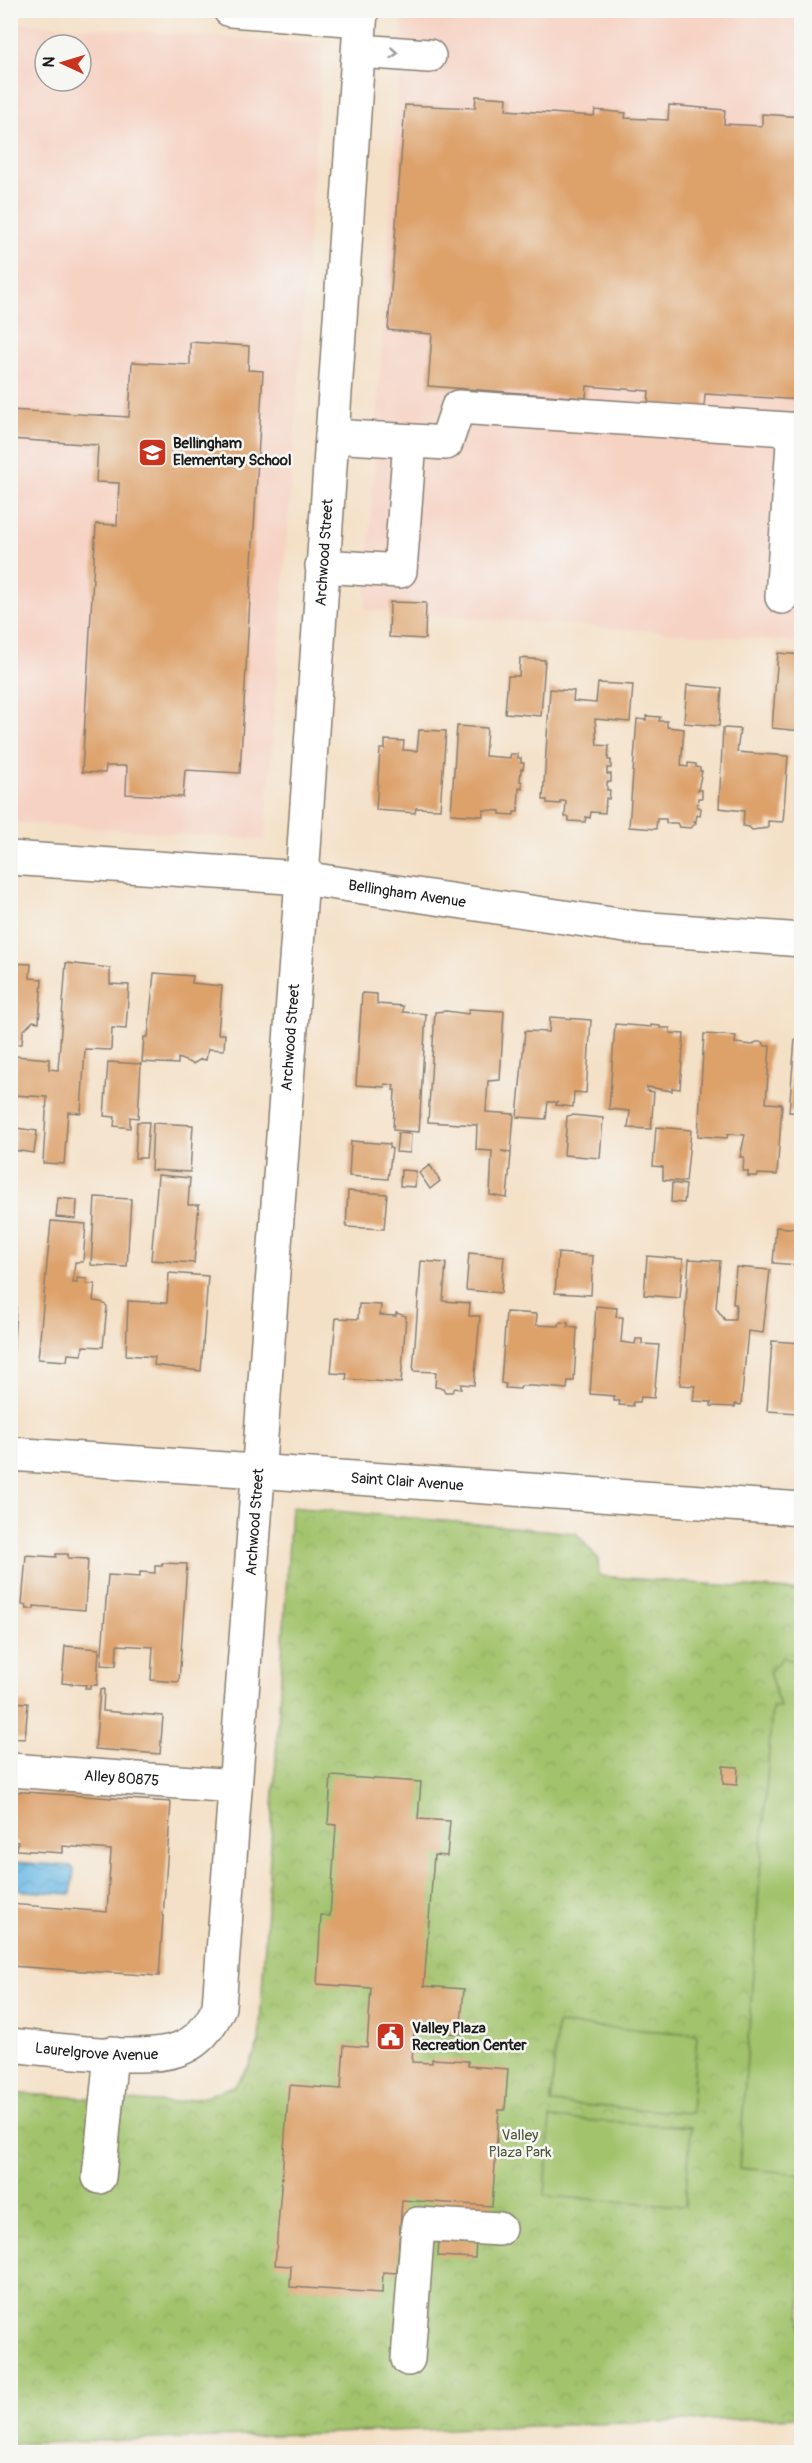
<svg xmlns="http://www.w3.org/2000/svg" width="812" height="2463" viewBox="0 0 812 2463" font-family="Pangolin,sans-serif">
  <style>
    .built { fill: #f6d2c3; fill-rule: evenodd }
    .park { fill: url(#park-crowns); stroke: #5f7044; stroke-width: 1.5 }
    .garden { fill: #a2c36c; stroke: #5f7044; stroke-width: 1.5 }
    .water { fill: url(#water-waves); stroke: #446b81; stroke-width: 1.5 }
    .building { fill: #dda16b }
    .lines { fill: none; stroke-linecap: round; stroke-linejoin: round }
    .minor-casing { stroke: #887e71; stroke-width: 36 }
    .minor { stroke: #fff; stroke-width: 33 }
    .oneway { stroke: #999 }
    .labels { text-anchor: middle; stroke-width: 5; stroke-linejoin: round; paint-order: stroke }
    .poi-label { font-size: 15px; font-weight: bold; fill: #1c1c1c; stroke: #f6f6f2; text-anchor: start }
    .street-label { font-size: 15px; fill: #1c1c1c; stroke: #f6f6f2 }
    .park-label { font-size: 15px; fill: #4b5638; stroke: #f6f6f2 }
  </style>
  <defs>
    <pattern id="park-crowns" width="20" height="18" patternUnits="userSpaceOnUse" patternTransform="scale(1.5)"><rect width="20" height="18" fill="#a2c36c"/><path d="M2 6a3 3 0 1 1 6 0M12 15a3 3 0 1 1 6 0" fill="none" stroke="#8ba75d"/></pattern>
    <pattern id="water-waves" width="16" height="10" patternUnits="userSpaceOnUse" patternTransform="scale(1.5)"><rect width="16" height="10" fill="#6cbae6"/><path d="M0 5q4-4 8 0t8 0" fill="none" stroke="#5d9fc5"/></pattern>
  </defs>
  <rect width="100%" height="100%" fill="#f6f6f2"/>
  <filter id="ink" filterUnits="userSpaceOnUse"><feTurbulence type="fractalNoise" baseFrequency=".0167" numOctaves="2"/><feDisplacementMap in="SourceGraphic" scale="12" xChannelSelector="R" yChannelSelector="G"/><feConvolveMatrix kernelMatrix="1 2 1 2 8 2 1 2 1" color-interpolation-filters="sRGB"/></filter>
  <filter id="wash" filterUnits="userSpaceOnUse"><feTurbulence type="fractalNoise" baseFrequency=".008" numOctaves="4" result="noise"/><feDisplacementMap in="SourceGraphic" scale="24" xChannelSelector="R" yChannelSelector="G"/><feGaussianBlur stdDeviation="1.35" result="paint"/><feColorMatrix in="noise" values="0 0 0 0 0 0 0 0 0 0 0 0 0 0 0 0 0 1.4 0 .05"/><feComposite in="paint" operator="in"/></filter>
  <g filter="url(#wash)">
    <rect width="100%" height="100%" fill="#f4e0c6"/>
    <path class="built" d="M 403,11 L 801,11 L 801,642 L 365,610 Z
      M 10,22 L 323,45 L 265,840 L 11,822 ZM 45,45 L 81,45 L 81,81 L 45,81 Z"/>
    <path class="park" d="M 291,1507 L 576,1533 L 598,1559 L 599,1576 L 801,1591 L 801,2417 L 11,2444 L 10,2093 L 172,2103 L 209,2095 L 234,2086 L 249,2067 L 259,2042 Z"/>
    <path class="garden" d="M 783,1657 L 802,1665 L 801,2174 L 739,2168 L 772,1707 L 780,1707 L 769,1672 Z
      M 557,2024 L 697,2034 L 691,2113 L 551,2103 Z
      M 550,2118 L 691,2127 L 685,2206 L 545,2196 Z"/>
    <path class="water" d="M 11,1862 L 71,1866 L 74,1870 L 71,1894 L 11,1890 Z"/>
    <g id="blocks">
      <path class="building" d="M 476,96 L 507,98 L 506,110 L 594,116 L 595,110 L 626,113 L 625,118 L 668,120 L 669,105 L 725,110 L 724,124 L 762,126 L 762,114 L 802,117 L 802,400 L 705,394 L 704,408 L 648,404 L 649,391 L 587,386 L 586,398 L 428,386 L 432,334 L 388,330 L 405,105 L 475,108 Z
        M 190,342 L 249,346 L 248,370 L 263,371 L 240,773 L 185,770 L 183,797 L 126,794 L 127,766 L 106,766 L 105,773 L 82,772 L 96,524 L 117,525 L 119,483 L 96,482 L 98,445 L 10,439 L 10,410 L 129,417 L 132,362 L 190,365 Z
        M 390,602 L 426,603 L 425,639 L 389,637 Z
        M 778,653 L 802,655 L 802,731 L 772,728 Z
        M 520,658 L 545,660 L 541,716 L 505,713 L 508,676 L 519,676 Z
        M 598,683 L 633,685 L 630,722 L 595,719 L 597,745 L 609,746 L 608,760 L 611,760 L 611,768 L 607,768 L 607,774 L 611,774 L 611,782 L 607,782 L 607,790 L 610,790 L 609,799 L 606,798 L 605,813 L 591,812 L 590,818 L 586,817 L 585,822 L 569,821 L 569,817 L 565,817 L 566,801 L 560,801 L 560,804 L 547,803 L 547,800 L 543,800 L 550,689 L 574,691 L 573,701 L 596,703 Z
        M 687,685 L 722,688 L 719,726 L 684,723 Z
        M 646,716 L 660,717 L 659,721 L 667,721 L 667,727 L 684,729 L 681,766 L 688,767 L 688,763 L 696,764 L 696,767 L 700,768 L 700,771 L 702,771 L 698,790 L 702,790 L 702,798 L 698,798 L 697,807 L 701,808 L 700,816 L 697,815 L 696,821 L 694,821 L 696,823 L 691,828 L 679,827 L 677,823 L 666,823 L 666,819 L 657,819 L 656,829 L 629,827 L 637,719 L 646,720 Z
        M 457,726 L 487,728 L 485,756 L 510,758 L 510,754 L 518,754 L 518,758 L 521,758 L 521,763 L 524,763 L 523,769 L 521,769 L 520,781 L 522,782 L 522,789 L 519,788 L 518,812 L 514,812 L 514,815 L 500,814 L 500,811 L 483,810 L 483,816 L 451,814 Z
        M 723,728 L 740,729 L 737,752 L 788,756 L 783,822 L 768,821 L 768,828 L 752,830 L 749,827 L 743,826 L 744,811 L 719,808 Z
        M 419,730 L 446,731 L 440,809 L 416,808 L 415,813 L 376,810 L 380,749 L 385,749 L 385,740 L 404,741 L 403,750 L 417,751 Z
        M 10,963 L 31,964 L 30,978 L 42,979 L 39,1022 L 33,1021 L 23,1031 L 22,1044 L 10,1044 Z
        M 66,963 L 110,968 L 110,984 L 129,985 L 126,1029 L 112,1028 L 111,1050 L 85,1049 L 81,1113 L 68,1112 L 64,1164 L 43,1163 L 47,1097 L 13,1095 L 16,1056 L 49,1059 L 49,1069 L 58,1070 Z
        M 154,973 L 193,976 L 192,983 L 222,986 L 218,1034 L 225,1034 L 224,1050 L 208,1049 L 206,1060 L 201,1059 L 193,1064 L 178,1058 L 178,1064 L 142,1062 L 144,1037 L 148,1037 Z
        M 362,993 L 377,994 L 377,1004 L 403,1006 L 403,1012 L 426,1014 L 419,1132 L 393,1130 L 395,1090 L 393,1090 L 394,1085 L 385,1084 L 385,1087 L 356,1085 Z
        M 469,1009 L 504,1011 L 500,1080 L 488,1081 L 486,1112 L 514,1114 L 511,1152 L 501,1151 L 511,1153 L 507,1198 L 490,1195 L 492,1151 L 476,1150 L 477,1125 L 428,1122 L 435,1012 L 446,1011 L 468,1014 Z
        M 550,1017 L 591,1020 L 586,1093 L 574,1092 L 573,1107 L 556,1105 L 557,1102 L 548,1102 L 546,1119 L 517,1117 L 525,1031 L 549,1032 Z
        M 615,1024 L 651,1027 L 651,1025 L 660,1026 L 660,1028 L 670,1028 L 670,1033 L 684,1034 L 680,1089 L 672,1088 L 672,1091 L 647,1087 L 647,1091 L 654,1092 L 651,1129 L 628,1128 L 630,1111 L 609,1109 Z
        M 704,1034 L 736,1036 L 735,1043 L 753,1045 L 756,1042 L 763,1042 L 765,1046 L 770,1046 L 766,1103 L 782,1104 L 777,1175 L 758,1174 L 758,1176 L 748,1176 L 748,1171 L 743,1171 L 744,1157 L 740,1157 L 745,1135 L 728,1134 L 727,1138 L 698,1136 Z
        M 795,1039 L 802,1039 L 802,1113 L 789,1112 Z
        M 108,1062 L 141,1064 L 138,1118 L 130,1117 L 130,1128 L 114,1126 L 115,1117 L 104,1116 Z
        M 572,1115 L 603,1118 L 600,1158 L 564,1155 L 567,1116 Z
        M 137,1122 L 149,1122 L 146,1158 L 135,1158 Z
        M 153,1123 L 193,1125 L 190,1172 L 151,1170 Z
        M 656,1127 L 691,1130 L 686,1182 L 663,1180 L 663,1167 L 653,1166 Z
        M 16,1128 L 37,1131 L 34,1153 L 13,1150 Z
        M 398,1133 L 411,1134 L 410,1153 L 396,1152 Z
        M 351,1141 L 390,1144 L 390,1148 L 392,1149 L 388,1179 L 349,1176 Z
        M 430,1165 L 440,1181 L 430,1189 L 419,1173 Z
        M 401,1170 L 416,1171 L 415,1187 L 400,1186 Z
        M 158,1175 L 190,1178 L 188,1205 L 199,1205 L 194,1263 L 151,1260 Z
        M 672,1183 L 686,1185 L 684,1203 L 671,1202 Z
        M 348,1191 L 387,1194 L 384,1229 L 346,1227 Z
        M 95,1197 L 131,1199 L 127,1267 L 91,1265 Z
        M 58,1198 L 77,1200 L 76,1219 L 56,1217 Z
        M 51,1221 L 86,1224 L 83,1262 L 75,1262 L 73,1283 L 77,1283 L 77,1278 L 87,1279 L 86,1284 L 95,1284 L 93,1301 L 101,1302 L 107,1306 L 103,1347 L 83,1346 L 82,1355 L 68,1354 L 67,1361 L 38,1359 Z
        M 776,1227 L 800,1229 L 798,1265 L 773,1263 Z
        M 469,1253 L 504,1256 L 501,1293 L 466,1290 Z
        M 558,1253 L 593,1256 L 591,1295 L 555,1293 Z
        M 647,1256 L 683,1259 L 680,1298 L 644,1295 Z
        M 689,1259 L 720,1261 L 716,1308 L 725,1320 L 735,1320 L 736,1304 L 733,1304 L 736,1267 L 770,1270 L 763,1333 L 748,1331 L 741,1405 L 735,1404 L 735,1407 L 711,1406 L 711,1402 L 693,1401 L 695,1386 L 680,1385 Z
        M 421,1261 L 446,1263 L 443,1301 L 470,1303 L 469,1316 L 480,1316 L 474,1385 L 461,1384 L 461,1389 L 455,1388 L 452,1392 L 445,1392 L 443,1388 L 435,1387 L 436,1372 L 413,1371 Z
        M 169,1273 L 208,1276 L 201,1371 L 154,1365 L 155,1357 L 126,1355 L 128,1301 L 167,1303 Z
        M 359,1304 L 381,1305 L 380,1315 L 396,1316 L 396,1313 L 406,1316 L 401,1383 L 346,1379 L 347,1374 L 331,1373 L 336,1318 L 358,1319 Z
        M 10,1306 L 16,1307 L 13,1357 L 10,1357 Z
        M 596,1306 L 617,1308 L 616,1317 L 623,1317 L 621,1342 L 635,1344 L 636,1339 L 642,1339 L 642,1344 L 659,1345 L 654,1398 L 641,1397 L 640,1402 L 633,1402 L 633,1406 L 619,1405 L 620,1401 L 614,1401 L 614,1396 L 590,1394 Z
        M 506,1312 L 537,1314 L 536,1325 L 559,1326 L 560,1322 L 568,1323 L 568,1327 L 577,1328 L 574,1381 L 568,1381 L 567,1389 L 533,1386 L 521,1386 L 520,1389 L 505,1388 L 506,1384 L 501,1383 Z
        M 772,1341 L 802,1343 L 802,1407 L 800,1406 L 799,1413 L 767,1411 Z
        M 56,1554 L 68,1554 L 68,1558 L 88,1559 L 85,1610 L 34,1606 L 34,1609 L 26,1609 L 27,1606 L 22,1605 L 26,1555 L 56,1557 Z
        M 162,1563 L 187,1564 L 179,1682 L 151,1680 L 153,1647 L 117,1645 L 116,1666 L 101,1665 L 108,1575 L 140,1577 L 140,1572 L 155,1573 L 155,1566 L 162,1566 Z
        M 65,1646 L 99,1649 L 97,1685 L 90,1685 L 90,1688 L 85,1688 L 86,1685 L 62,1683 Z
        M 104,1689 L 103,1711 L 163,1716 L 160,1754 L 95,1749 L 100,1690 Z
        M 10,1702 L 28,1703 L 25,1739 L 10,1738 Z
        M 723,1766 L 738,1767 L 737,1785 L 723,1784 Z
        M 331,1776 L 421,1782 L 418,1819 L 450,1821 L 447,1856 L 434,1855 L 424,1986 L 464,1989 L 460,2034 L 414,2031 L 412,2062 L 432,2063 L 432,2059 L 468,2061 L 468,2066 L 508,2069 L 505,2110 L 499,2110 L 492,2206 L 402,2200 L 397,2273 L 383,2272 L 382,2293 L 290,2287 L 291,2266 L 275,2265 L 289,2085 L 341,2089 L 344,2045 L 367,2047 L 371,1988 L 317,1984 L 321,1915 L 330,1916 L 336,1825 L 328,1824 Z
        M 10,1791 L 171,1802 L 159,1976 L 10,1966 L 10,1904 L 107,1912 L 111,1850 L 63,1846 L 63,1853 L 17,1850 L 18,1842 L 10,1841 Z
        M 439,2238 L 476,2240 L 475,2258 L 438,2256 Z"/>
    </g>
  </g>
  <g filter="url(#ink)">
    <use href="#blocks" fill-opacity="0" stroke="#887e71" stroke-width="1.5"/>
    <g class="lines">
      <defs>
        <g id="minor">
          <path d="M 230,10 L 360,20"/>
          <path d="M 359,51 L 429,56"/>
          <path d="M 332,436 L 446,443 L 458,407 L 802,430"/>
          <path d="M 322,566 L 400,571 L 410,441"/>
          <path d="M 782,597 L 794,430"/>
          <path id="s1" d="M 10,858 L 302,878 L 638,928 L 802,940"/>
          <path id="s2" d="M 10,1454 L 802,1509"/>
          <path id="s3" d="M 10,1770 L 235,1786"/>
          <path id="s4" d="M 10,2045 C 54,2049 141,2063 179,2049 C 199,2042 211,2025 219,2007 L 302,878 L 361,10"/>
          <path d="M 99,2177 L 111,2053"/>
          <path d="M 408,2359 L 418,2224 L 499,2229"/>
        </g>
      </defs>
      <use href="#minor" class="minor-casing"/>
      <use href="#minor" class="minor"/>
    </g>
    <defs><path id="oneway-chevron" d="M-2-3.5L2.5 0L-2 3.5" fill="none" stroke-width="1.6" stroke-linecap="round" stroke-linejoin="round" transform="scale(1.5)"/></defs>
    <use class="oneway" href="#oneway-chevron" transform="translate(394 53) rotate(4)"/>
  </g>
  <defs>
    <symbol id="school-square" viewBox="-11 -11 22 22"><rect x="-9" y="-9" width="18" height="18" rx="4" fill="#c8321e" stroke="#f6f6f2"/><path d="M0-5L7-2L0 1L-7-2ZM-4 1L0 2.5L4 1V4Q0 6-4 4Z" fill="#fff"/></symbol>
    <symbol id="civic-square" viewBox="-11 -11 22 22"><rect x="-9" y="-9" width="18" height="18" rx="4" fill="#c8321e" stroke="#f6f6f2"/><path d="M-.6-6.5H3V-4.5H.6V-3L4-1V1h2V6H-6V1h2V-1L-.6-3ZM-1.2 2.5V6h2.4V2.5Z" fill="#fff"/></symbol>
  </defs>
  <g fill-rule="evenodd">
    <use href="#school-square" x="136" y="436" width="33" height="33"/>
    <use href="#civic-square" x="374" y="2020" width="33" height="33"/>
  </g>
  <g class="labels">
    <g class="poi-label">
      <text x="173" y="448">Bellingham<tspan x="173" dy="17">Elementary School</tspan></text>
      <text x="412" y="2033">Valley Plaza<tspan x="412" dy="17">Recreation Center</tspan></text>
    </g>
    <g class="street-label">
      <text dy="5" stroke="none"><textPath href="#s4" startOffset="1688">Archwood Street</textPath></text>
      <text dy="5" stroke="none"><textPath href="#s1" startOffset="399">Bellingham Avenue</textPath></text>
      <text dy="5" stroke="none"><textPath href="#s4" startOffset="1202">Archwood Street</textPath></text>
      <text dy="5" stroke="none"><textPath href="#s2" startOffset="398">Saint Clair Avenue</textPath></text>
      <text dy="5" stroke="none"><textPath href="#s4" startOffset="716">Archwood Street</textPath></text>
      <text dy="5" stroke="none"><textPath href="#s3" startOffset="112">Alley 80875</textPath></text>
      <text dy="5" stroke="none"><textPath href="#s4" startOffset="87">Laurelgrove Avenue</textPath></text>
    </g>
    <g class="park-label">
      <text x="520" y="2140">Valley<tspan x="520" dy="17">Plaza Park</tspan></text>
    </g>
  </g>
  <rect width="812" height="2463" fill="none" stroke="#f6f6f2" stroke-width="36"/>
  <g transform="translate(63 63) rotate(274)"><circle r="28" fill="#f6f6f2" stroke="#9f9f9c" stroke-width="1.5"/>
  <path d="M0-4.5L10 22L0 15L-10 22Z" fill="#c8321e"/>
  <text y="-9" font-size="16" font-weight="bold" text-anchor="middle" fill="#1c1c1c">N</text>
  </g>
</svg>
